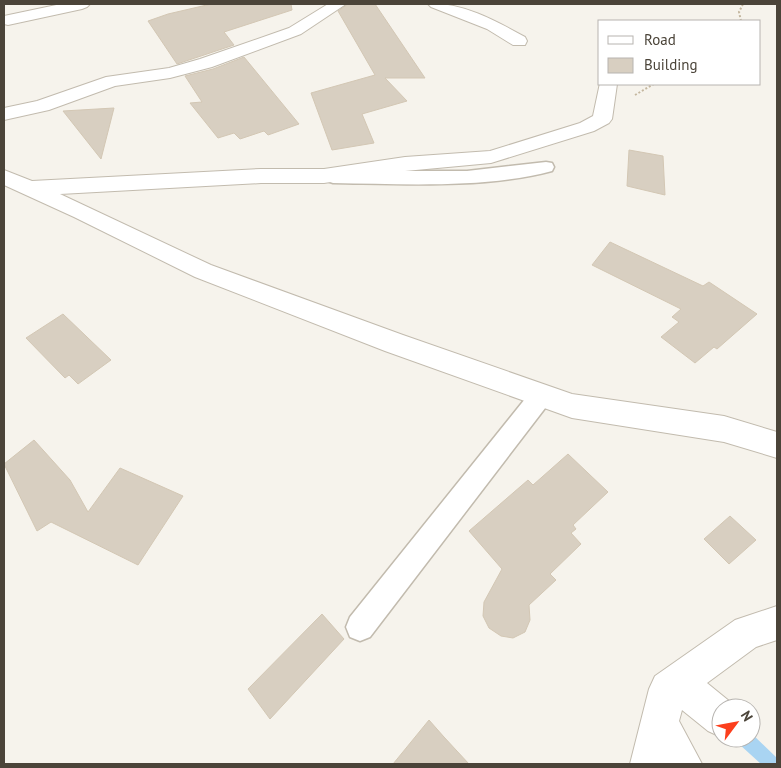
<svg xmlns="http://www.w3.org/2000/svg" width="781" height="768" viewBox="0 0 781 768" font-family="'PT Sans',sans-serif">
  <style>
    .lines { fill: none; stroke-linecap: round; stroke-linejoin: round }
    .stream { fill: #a9d4f2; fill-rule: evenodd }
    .building { fill: #d8cfc1; stroke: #d3c7b4 }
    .service-casing { stroke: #c2bbae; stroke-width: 3 }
    .minor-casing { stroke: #c2bbae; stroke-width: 2 }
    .path { stroke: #c4b79f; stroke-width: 2; stroke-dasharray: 2 2; stroke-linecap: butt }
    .service { fill: #fff; fill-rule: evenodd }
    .minor { fill: #fff; fill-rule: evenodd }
  </style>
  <rect width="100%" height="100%" fill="#f6f3ec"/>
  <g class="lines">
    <path class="stream" d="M 751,733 L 777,758 L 777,764 L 761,764 L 739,744 L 737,738 L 751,738 Z"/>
  </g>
  <path class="building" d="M 211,4 L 291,4 L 292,10 L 224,32 L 234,45 L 177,64 L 148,21 L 168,14 Z
    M 348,4 L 375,4 L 425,78 L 385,78 L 407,101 L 362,114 L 374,143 L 332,150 L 311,93 L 375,75 L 338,11 Z
    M 244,57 L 299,124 L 268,135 L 264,131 L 240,139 L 234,133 L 218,138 L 190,103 L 202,102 L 185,76 L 213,69 Z
    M 114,108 L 101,159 L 63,111 Z
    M 629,150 L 663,156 L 665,195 L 627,186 Z
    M 610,242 L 703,286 L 709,282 L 757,314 L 717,349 L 714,347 L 695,363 L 661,337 L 679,322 L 672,317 L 681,309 L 592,265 Z
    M 63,314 L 111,360 L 78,384 L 69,375 L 65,378 L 26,338 Z
    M 34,440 L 70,480 L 88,512 L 120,468 L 183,496 L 138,565 L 51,522 L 37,531 L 4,464 Z
    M 568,454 L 608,492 L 573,525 L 576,529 L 571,533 L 581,544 L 550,574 L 556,580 L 529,605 L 530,620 L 525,632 L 513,638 L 501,636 L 489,628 L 483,616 L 484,602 L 502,569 L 469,531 L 528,480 L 533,485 Z
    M 730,516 L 756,540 L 729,564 L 704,539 Z
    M 322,614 L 344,639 L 270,719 L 248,689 Z
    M 429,720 L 444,737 L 469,764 L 393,764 Z"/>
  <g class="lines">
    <defs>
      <path id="service" d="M 546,162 L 552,163 L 554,167 L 552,171 C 485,189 402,184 333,183 L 327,181 L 324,177 L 327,173 L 333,171 L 467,171 Z
        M 541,386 L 549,389 L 552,396 L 549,403 L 370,637 L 360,641 L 350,637 L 346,627 L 350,617 L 533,389 Z"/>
      <path id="minor" d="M 61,4 L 90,4 L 87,7 L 82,9 L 8,25 L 4,24 L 4,16 Z
        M 328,4 L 346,4 L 301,34 L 212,67 L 170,78 L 115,86 L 49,110 L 4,120 L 4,108 L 37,101 L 106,77 L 169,68 L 200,59 L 289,28 Z
        M 428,4 C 462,2 496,21 525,37 L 527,41 L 525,45 L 513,45 L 487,29 L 431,7 Z
        M 600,83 L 617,84 L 612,119 L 609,123 L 594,131 L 491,163 L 405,171 L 324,183 L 261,183 L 60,194 L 211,265 L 403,335 L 572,394 L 724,416 L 777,432 L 777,458 L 724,442 L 572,418 L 385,351 L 195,277 L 74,217 L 4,185 L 4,170 L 32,181 L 261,169 L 324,169 L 405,157 L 490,151 L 580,123 L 593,116 Z
        M 777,606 L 777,640 L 756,647 L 707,683 L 734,705 L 736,708 L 721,708 L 721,737 L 708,731 L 682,710 L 679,721 L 702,764 L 630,764 L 649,689 L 655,676 L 735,620 Z"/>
    </defs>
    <use href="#service" class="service-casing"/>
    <use href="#minor" class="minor-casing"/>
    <path class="path" d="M 741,21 L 739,12 L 743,4
      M 635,95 L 654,84"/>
    <use href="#service" class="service"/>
    <use href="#minor" class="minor"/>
  </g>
  <rect width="781" height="768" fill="none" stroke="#4b4439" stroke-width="10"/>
  <rect x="598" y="20" width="162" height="65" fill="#ffffff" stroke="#b7b4b0"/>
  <rect x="608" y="36" width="25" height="8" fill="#ffffff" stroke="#b7b4b0"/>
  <text x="644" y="45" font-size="15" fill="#4b4439">Road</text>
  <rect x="608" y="58" width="25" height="15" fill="#d8cfc1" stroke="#b7b4b0"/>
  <text x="644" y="70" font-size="15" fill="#4b4439">Building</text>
  <g transform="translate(736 723) rotate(58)"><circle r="24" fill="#ffffff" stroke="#b7b4b0"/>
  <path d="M0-4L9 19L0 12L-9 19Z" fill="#fc3f1d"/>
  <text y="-8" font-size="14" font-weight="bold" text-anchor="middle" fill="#4b4439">N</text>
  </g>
</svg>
